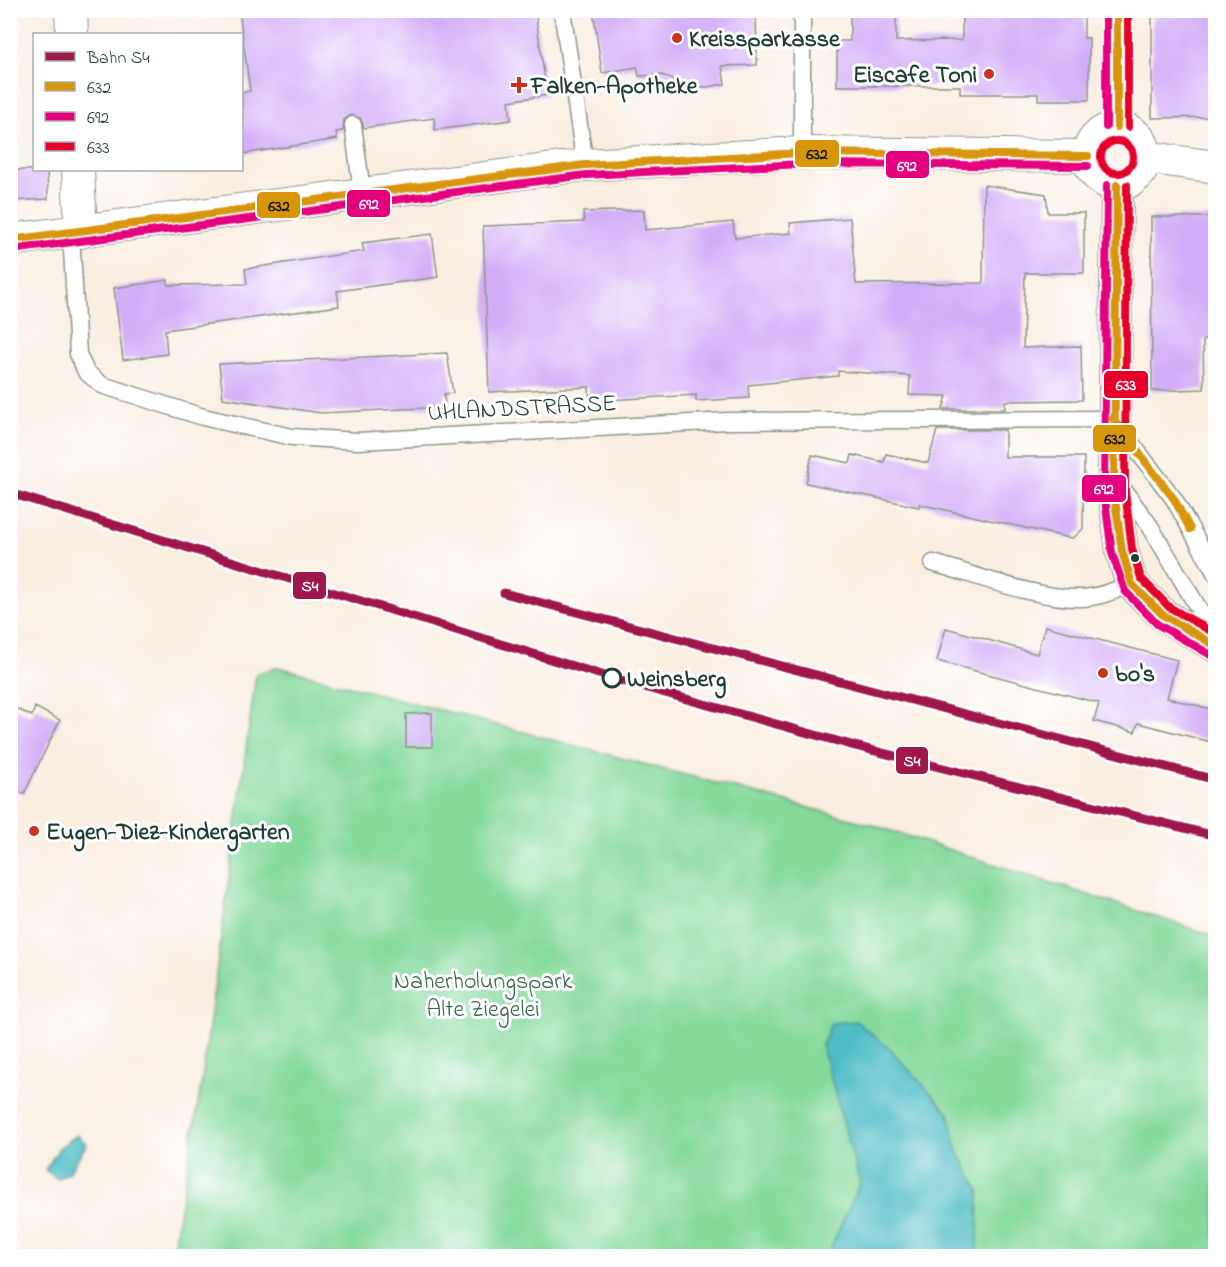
<svg xmlns="http://www.w3.org/2000/svg" width="1226" height="1267" viewBox="0 0 1226 1267" font-family="'Indie Flower',sans-serif">
  <style>
    .green { fill: #84d99b; stroke: #528b68; stroke-width: 1.5 }
    .water { fill: #4fbdc6; stroke: #377d7d; stroke-width: 1.5 }
    .building { fill: #d3aef8 }
    .lines { fill: none; stroke-linecap: round; stroke-linejoin: round }
    .lane-casing { stroke: #8c968a; stroke-width: 19 }
    .street-casing { stroke: #8c968a; stroke-width: 34 }
    .lane { stroke: #fff; stroke-width: 16 }
    .street { stroke: #fff; stroke-width: 32 }
    .bus-1-casing { stroke: #fff; stroke-width: 12 }
    .bus-2-casing { stroke: #fff; stroke-width: 12 }
    .bus-3-casing { stroke: #fff; stroke-width: 12 }
    .bus-1 { stroke: #d79608; stroke-width: 8 }
    .bus-2 { stroke: #e5007d; stroke-width: 8 }
    .bus-3 { stroke: #e4002b; stroke-width: 8 }
    .rail-1-casing { stroke: #fff; stroke-width: 14 }
    .rail-1 { stroke: #9f184c; stroke-width: 9 }
    .poi-dot { fill: #c8321e; stroke: #fff; stroke-width: 2 }
    .bus-dot { fill: #1f3d34; stroke: #fff; stroke-width: 2 }
    .stop-dot { fill: #fff; stroke: #1f3d34; stroke-width: 3 }
    .labels { text-anchor: middle; stroke-width: 6; stroke-linejoin: round; paint-order: stroke }
    .poi-label { font-size: 24px; font-weight: bold; fill: #1f3d34; stroke: #fff; text-anchor: start }
    .street-label { font-size: 24px; fill: #1f3d34; stroke: #fff }
    .stop-label { font-size: 24px; font-weight: bold; fill: #1f3d34; stroke: #fff; text-anchor: start }
    .park-label { font-size: 24px; fill: #38644e; stroke: #fff }
    .line-badge { stroke: #fff; stroke-width: 2 }
    .badge-label { font-size: 16px; text-anchor: middle; font-weight: bold; fill: #fff }
    .pale-badge-label { font-size: 16px; text-anchor: middle; font-weight: bold; fill: #111 }
  </style>
  <rect width="100%" height="100%" fill="#fff"/>
  <filter id="ink" filterUnits="userSpaceOnUse"><feTurbulence type="fractalNoise" baseFrequency=".0167" numOctaves="2"/><feDisplacementMap in="SourceGraphic" scale="12" xChannelSelector="R" yChannelSelector="G"/><feConvolveMatrix kernelMatrix="1 2 1 2 8 2 1 2 1" color-interpolation-filters="sRGB"/></filter>
  <filter id="wash" filterUnits="userSpaceOnUse"><feTurbulence type="fractalNoise" baseFrequency=".008" numOctaves="4" result="noise"/><feDisplacementMap in="SourceGraphic" scale="24" xChannelSelector="R" yChannelSelector="G"/><feGaussianBlur stdDeviation="1.35" result="paint"/><feColorMatrix in="noise" values="0 0 0 0 0 0 0 0 0 0 0 0 0 0 0 0 0 1.4 0 .05"/><feComposite in="paint" operator="in"/></filter>
  <g filter="url(#wash)">
    <rect width="100%" height="100%" fill="#faeee1"/>
    <path class="green" d="M 278,667 L 870,824 L 1215,936 L 1215,1256 L 172,1256 L 202,1080 L 256,674 Z"/>
    <path class="water" d="M 856,1021 L 889,1048 L 949,1113 L 957,1150 L 979,1190 L 978,1256 L 827,1256 L 860,1183 L 822,1046 L 831,1023 Z
      M 77,1135 L 87,1144 L 69,1172 L 58,1179 L 45,1170 L 59,1148 Z"/>
    <g id="blocks">
      <path class="building" d="M 239,10 L 535,10 L 547,95 L 509,101 L 511,120 L 435,130 L 434,118 L 364,128 L 361,118 L 351,115 L 344,120 L 343,131 L 336,132 L 337,139 L 242,154 L 242,93 L 250,91 Z
        M 593,10 L 756,10 L 757,65 L 722,66 L 725,84 L 708,87 L 687,86 L 662,75 L 639,76 L 637,67 L 602,73 Z
        M 850,10 L 896,10 L 896,41 L 962,40 L 962,10 L 1084,10 L 1084,38 L 1089,38 L 1089,100 L 1038,100 L 1038,94 L 960,94 L 960,86 L 837,86 L 837,41 L 850,41 Z
        M 1152,10 L 1215,10 L 1215,117 L 1152,118 Z
        M 10,170 L 47,170 L 48,199 L 10,201 Z
        M 984,185 L 1046,194 L 1048,213 L 1084,213 L 1084,273 L 1025,273 L 1023,348 L 1081,346 L 1082,400 L 1005,401 L 1005,409 L 943,409 L 947,396 L 909,395 L 910,376 L 838,371 L 838,376 L 748,385 L 749,398 L 696,401 L 696,395 L 590,401 L 589,387 L 489,392 L 483,226 L 584,222 L 583,212 L 644,210 L 645,230 L 733,222 L 735,238 L 791,233 L 790,223 L 850,218 L 856,284 L 983,283 Z
        M 1151,217 L 1215,217 L 1215,339 L 1203,340 L 1204,389 L 1152,391 Z
        M 432,234 L 438,277 L 337,291 L 339,306 L 165,330 L 167,354 L 123,360 L 114,288 L 168,280 L 168,285 L 247,284 L 245,269 L 364,251 L 362,243 Z
        M 447,353 L 453,393 L 444,394 L 445,407 L 321,413 L 223,398 L 219,364 Z
        M 937,430 L 1005,430 L 1005,457 L 1084,457 L 1083,529 L 1073,538 L 1065,537 L 919,504 L 919,507 L 806,483 L 812,455 L 850,463 L 852,455 L 884,462 L 886,454 L 928,463 Z
        M 1045,626 L 1177,660 L 1167,698 L 1215,710 L 1215,743 L 1138,723 L 1135,732 L 1094,721 L 1099,703 L 937,661 L 946,628 L 1037,654 Z
        M 10,706 L 32,716 L 35,707 L 60,720 L 24,794 L 10,788 L 10,774 L 15,761 L 10,759 Z
        M 432,713 L 432,747 L 406,747 L 406,714 Z"/>
    </g>
  </g>
  <g filter="url(#ink)">
    <use href="#blocks" fill-opacity="0" stroke="#8c968a" stroke-width="1.5"/>
    <g class="lines">
      <defs>
        <path id="lane" d="M 562,10 L 585,165
          M 353,125 L 362,192
          M 802,153 L 802,10
          M 71,233 L 78,354 L 86,372 L 102,385 L 203,417 L 292,437 L 358,441 L 727,421 L 1113,419 L 1174,499 L 1216,574
          M 1119,484 L 1150,526 L 1216,638
          M 933,563 C 976,575 1040,600 1083,598 C 1100,597 1116,590 1132,584"/>
        <path id="street" d="M 71,10 L 72,34
          M 1117,10 L 1117,127
          M1089 156a28 28 0 1 1 56 0a28 28 0 1 1-56 0Z
          M 1145,157 L 1216,167
          M 78,170 L 81,232
          M 1117,185 L 1114,492 L 1122,551 L 1132,584 L 1163,615 L 1216,646
          M 10,240 L 585,165 L 802,153 L 1088,156"/>
      </defs>
      <use href="#lane" class="lane-casing"/>
      <use href="#street" class="street-casing"/>
      <use href="#lane" class="lane"/>
      <use href="#street" class="street"/>
      <defs>
        <path id="bus-1" d="M 1117,10 L 1117,127
          M 1117,185 L 1114,492 L 1122,551 L 1132,584 L 1163,615 L 1216,646
          M 10,240 L 585,165 L 802,153 L 1088,156
          M 1113,419 L 1174,499 L 1190,529"/>
        <path id="bus-2" d="M 1106,10 L 1106,127
          M 1107,185 L 1104,492 L 1112,553 L 1125,591 L 1157,624 L 1211,655
          M 11,250 L 586,175 L 802,164 L 1088,166"/>
        <path id="bus-3" d="M 1128,10 L 1128,127
          M1101 157a16 16 0 1 1 32 0a16 16 0 1 1-32 0Z
          M 1127,185 L 1125,491 L 1132,549 L 1141,578 L 1169,607 L 1216,634"/>
      </defs>
      <use href="#bus-1" class="bus-1-casing"/>
      <use href="#bus-2" class="bus-2-casing"/>
      <use href="#bus-3" class="bus-3-casing"/>
      <use href="#bus-1" class="bus-1"/>
      <use href="#bus-2" class="bus-2"/>
      <use href="#bus-3" class="bus-3"/>
      <defs>
        <path id="rail-1" d="M 10,493 L 615,679 L 855,746 L 1216,836
          M 504,593 L 1216,780"/>
      </defs>
      <use href="#rail-1" class="rail-1-casing"/>
      <use href="#rail-1" class="rail-1"/>
    </g>
  </g>
  <g class="poi-dot">
    <circle cx="677" cy="38" r="6"/>
    <circle cx="989" cy="74" r="6"/>
    <path d="M516 76h6v6h6v6h-6v6h-6v-6h-6v-6h6z"/>
    <circle cx="1103" cy="673" r="6"/>
    <circle cx="34" cy="831" r="6"/>
  </g>
  <circle class="bus-dot" cx="1135" cy="558" r="5"/>
  <circle class="stop-dot" cx="612" cy="678" r="9"/>
  <g class="labels">
    <g class="poi-label">
      <text x="689" y="46">Kreissparkasse</text>
      <text x="977" y="82" text-anchor="end">Eiscafe Toni</text>
      <text x="531" y="93">Falken-Apotheke</text>
      <text x="1115" y="681">bo's</text>
      <text x="46" y="839">Eugen-Diez-Kindergarten</text>
    </g>
    <g class="street-label">
      <text transform="translate(522 407) rotate(-3)" y="8">UHLANDSTRASSE</text>
    </g>
    <g class="stop-label">
      <text x="627" y="686">Weinsberg</text>
    </g>
    <g class="park-label">
      <text x="483" y="988">Naherholungspark<tspan x="483" dy="28">Alte Ziegelei</tspan></text>
    </g>
  </g>
  <g class="line-badge">
    <rect x="794" y="139" width="46" height="29" rx="6" fill="#d79608"/>
    <rect x="885" y="150" width="45" height="29" rx="6" fill="#e5007d"/>
    <rect x="346" y="189" width="45" height="29" rx="6" fill="#e5007d"/>
    <rect x="256" y="191" width="45" height="28" rx="6" fill="#d79608"/>
    <rect x="1103" y="370" width="46" height="29" rx="6" fill="#e4002b"/>
    <rect x="1092" y="424" width="45" height="29" rx="6" fill="#d79608"/>
    <rect x="1081" y="474" width="46" height="29" rx="6" fill="#e5007d"/>
    <rect x="292" y="571" width="35" height="29" rx="6" fill="#9f184c"/>
    <rect x="895" y="746" width="34" height="29" rx="6" fill="#9f184c"/>
  </g>
  <g class="badge-label">
    <text x="907" y="171">692</text>
    <text x="369" y="209">692</text>
    <text x="1126" y="390">633</text>
    <text x="1104" y="494">692</text>
    <text x="310" y="591">S4</text>
    <text x="912" y="766">S4</text>
  </g>
  <g class="pale-badge-label">
    <text x="817" y="159">632</text>
    <text x="279" y="211">632</text>
    <text x="1115" y="444">632</text>
  </g>
  <rect width="1226" height="1267" fill="none" stroke="#fff" stroke-width="36"/>
  <rect x="33" y="33" width="210" height="138" fill="#ffffff" stroke="#a5b1ae" stroke-width="1.5"/>
  <rect x="45" y="52" width="30" height="9" fill="#9f184c" stroke="#a5b1ae" stroke-width="1.5"/>
  <text x="87" y="63" font-size="18" fill="#1f3d34">Bahn S4</text>
  <rect x="45" y="82" width="30" height="9" fill="#d79608" stroke="#a5b1ae" stroke-width="1.5"/>
  <text x="87" y="93" font-size="18" fill="#1f3d34">632</text>
  <rect x="45" y="112" width="30" height="9" fill="#e5007d" stroke="#a5b1ae" stroke-width="1.5"/>
  <text x="87" y="123" font-size="18" fill="#1f3d34">692</text>
  <rect x="45" y="142" width="30" height="9" fill="#e4002b" stroke="#a5b1ae" stroke-width="1.5"/>
  <text x="87" y="153" font-size="18" fill="#1f3d34">633</text>
</svg>
